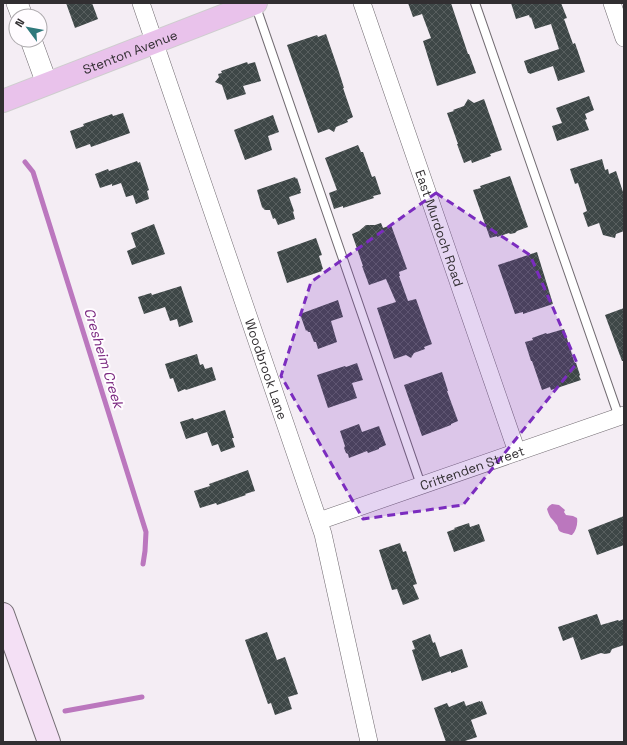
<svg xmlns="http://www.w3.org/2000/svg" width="627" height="745" viewBox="0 0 627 745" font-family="'Space Grotesk',sans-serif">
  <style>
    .water { fill: #bb77be }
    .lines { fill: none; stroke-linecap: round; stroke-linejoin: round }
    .stream { stroke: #bb77be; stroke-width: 5 }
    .building { fill: url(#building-cross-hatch) }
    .service-casing { stroke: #726c72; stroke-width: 10 }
    .minor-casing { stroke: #726c72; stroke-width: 18 }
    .tertiary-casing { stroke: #726c72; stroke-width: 22 }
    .secondary-casing { stroke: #726c72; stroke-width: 24 }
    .primary-casing { stroke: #cecdce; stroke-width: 24 }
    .service { stroke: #fff; stroke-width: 8 }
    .minor { stroke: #fff; stroke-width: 17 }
    .tertiary { stroke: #fff; stroke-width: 21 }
    .secondary { stroke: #f4e0f5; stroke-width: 22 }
    .primary { stroke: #e9c2eb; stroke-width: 22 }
    .marked { fill: #7b2cbf; fill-opacity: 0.2; stroke: #7b2cbf; stroke-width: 3; stroke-dasharray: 8 5; stroke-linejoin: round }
    .labels { text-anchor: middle; stroke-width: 4; stroke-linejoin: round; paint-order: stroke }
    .street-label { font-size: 13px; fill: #312e31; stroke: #fffcff }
    .water-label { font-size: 14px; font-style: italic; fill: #7b2980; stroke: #fffcff }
  </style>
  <defs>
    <pattern id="building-cross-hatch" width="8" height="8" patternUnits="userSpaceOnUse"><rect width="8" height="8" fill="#3e4747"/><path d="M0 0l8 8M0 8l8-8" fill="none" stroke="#585f5f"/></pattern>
  </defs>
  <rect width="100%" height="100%" fill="#f4edf4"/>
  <path class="water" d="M 552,504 L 559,505 L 565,510 L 564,512 L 566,515 L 573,516 L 577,518 C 578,524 576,531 572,535 L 571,535 C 567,533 565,534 561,532 C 557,530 559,527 556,524 C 551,517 550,519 547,509 L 549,506 Z"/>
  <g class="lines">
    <path class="stream" d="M 25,162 L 33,172 L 146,532 L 145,551 L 143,564
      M 65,711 L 142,697"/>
  </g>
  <path class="building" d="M 66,3 L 92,3 L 98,19 L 75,28 Z
    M 408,3 L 451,3 L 468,54 L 469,54 L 476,73 L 437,86 L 423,41 L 431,38 L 422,14 L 413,17 Z
    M 511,3 L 561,3 L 567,18 L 564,19 L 573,44 L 575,43 L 585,72 L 558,81 L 553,66 L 530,74 L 529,73 L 528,73 L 524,61 L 559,49 L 551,24 L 535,29 L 531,17 L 530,18 L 529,15 L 516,19 Z
    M 326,34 L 338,69 L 344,88 L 343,88 L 353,117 L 347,120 L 348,122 L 336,127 L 334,132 L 329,129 L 318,133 L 287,45 L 317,35 L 318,37 Z
    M 247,62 L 248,64 L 255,62 L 261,81 L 243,86 L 246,94 L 227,100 L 222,85 L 215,82 L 219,77 L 218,74 L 222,73 L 221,71 Z
    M 589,96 L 594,110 L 585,114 L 587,119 L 585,120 L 589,130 L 557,141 L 552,126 L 562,123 L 556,108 Z
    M 468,99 L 474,103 L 484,99 L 502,150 L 490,154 L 491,156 L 472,163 L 471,160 L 464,163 L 457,144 L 458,144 L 447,113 L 454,111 L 453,110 L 464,106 Z
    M 123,113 L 130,133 L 91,147 L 90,144 L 76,149 L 70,131 L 84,126 L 83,124 L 112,114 L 113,116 Z
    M 273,115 L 279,132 L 268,136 L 272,150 L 245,160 L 234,130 Z
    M 358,145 L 361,152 L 363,152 L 372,177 L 375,176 L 381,194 L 373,196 L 374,198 L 343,208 L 343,206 L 334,209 L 329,193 L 337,190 L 325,158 Z
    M 602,159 L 605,170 L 608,169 L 609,174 L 616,171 L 624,195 L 624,231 L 616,234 L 615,238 L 603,235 L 599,223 L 588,227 L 583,213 L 587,211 L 578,183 L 575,184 L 570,169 Z
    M 137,161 L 138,163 L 140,162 L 149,190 L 147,191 L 149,199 L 136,204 L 133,195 L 126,197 L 121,183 L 112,186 L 112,184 L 100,188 L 95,174 L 108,169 L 109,171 Z
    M 510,176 L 528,227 L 517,231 L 515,233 L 510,234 L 509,233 L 497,237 L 497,236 L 490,238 L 473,190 L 481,188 L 480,186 Z
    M 295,177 L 296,179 L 297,178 L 301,190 L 300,191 L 301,193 L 289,197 L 294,211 L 293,212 L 295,219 L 278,225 L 275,218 L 273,219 L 270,210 L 265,210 L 262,207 L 257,190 Z
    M 381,223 L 383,228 L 391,225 L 407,269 L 399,272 L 400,276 L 399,276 L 408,301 L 416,299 L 432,344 L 424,347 L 425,349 L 414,353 L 411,358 L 406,355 L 394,359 L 377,308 L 396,302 L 386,279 L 369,285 L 362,266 L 363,266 L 352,234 L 359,231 L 366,225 L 375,225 Z
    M 154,224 L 165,254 L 132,265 L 127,251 L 136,247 L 131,233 Z
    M 316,238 L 322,255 L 319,256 L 323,269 L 321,270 L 322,271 L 287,283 L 277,252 Z
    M 537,252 L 553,304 L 523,314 L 523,312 L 515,314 L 498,265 Z
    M 181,286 L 193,322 L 179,327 L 177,319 L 170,321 L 165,307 L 144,314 L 138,297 L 151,293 L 152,295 Z
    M 338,300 L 343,317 L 331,321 L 337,342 L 318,349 L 316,342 L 314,342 L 310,332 L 308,332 L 307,330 L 306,331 L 300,314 Z
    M 624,308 L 624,361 L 622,361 L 605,315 Z
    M 564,329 L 574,361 L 575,363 L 576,363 L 580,375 L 579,376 L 581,380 L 551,390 L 550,387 L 542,390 L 532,361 L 531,361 L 525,342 L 533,340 L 532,338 L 546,333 L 547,334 Z
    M 197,354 L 200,365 L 203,364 L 205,369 L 212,367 L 216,380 L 186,390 L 185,389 L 178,392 L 173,378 L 170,379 L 165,364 Z
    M 357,363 L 363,380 L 352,383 L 357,398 L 328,408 L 317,375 L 345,366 L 346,367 Z
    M 442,372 L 448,391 L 447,391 L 458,421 L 451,424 L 451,425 L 422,436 L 404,385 Z
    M 225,410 L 234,438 L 232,438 L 235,447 L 221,452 L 218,444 L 212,446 L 207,432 L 186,439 L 180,422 L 193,418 L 194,420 Z
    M 359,424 L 362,432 L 379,426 L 386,445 L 379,448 L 379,449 L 368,453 L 367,451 L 349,458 L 348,454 L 346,453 L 344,448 L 345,446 L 340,431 Z
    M 248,470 L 255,491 L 245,494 L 246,495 L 217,505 L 216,503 L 200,508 L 194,491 L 210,486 L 209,484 Z
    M 624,516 L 624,545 L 597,555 L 588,530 Z
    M 469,523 L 470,527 L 479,524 L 485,541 L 454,552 L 447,532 L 455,529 L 454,528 Z
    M 400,543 L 403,552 L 406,551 L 417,584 L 413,585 L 419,599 L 403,605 L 397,589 L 392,590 L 379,550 Z
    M 597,614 L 601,625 L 618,620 L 619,621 L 624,619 L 624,645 L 612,649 L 610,653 L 605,654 L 601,653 L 581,660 L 573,637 L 563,641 L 558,627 Z
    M 267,632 L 277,660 L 285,657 L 298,694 L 288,697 L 292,709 L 275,715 L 271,703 L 268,704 L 245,640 Z
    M 430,634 L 433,643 L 435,642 L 440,657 L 462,649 L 468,667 L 451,673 L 451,671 L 422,681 L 412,650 L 415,649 L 412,641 Z
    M 464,701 L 466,706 L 480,701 L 480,702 L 482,701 L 487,714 L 471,720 L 477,737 L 462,742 L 446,742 L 434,708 L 447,703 L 449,707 Z"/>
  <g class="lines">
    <defs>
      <path id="service" d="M 475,3 L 619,417
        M 255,4 L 421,485"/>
      <g id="minor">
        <path id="s1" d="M 141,3 L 323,534 L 369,742"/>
        <path id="s2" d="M 362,3 L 517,452"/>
        <path d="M 612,3 L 624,38"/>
        <path id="s3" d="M 319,521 L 624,415"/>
      </g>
      <path id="tertiary" d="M 17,3 L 22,16
        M 31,40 L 47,84"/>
      <path id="secondary" d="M 3,614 L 49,742"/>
      <g id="primary">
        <path id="s4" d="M 3,101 L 256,3"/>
      </g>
    </defs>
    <use href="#service" class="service-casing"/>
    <use href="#minor" class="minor-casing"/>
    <use href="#tertiary" class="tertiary-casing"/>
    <use href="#secondary" class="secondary-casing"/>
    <use href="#primary" class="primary-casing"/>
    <use href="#service" class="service"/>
    <use href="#minor" class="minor"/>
    <use href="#tertiary" class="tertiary"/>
    <use href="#secondary" class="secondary"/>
    <use href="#primary" class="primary"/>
  </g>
  <path class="marked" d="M 436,193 L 530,255 L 577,363 L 463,505 L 363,519 L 281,376 L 311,282 Z"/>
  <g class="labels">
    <g class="street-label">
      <text dy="5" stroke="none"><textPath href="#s4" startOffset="136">Stenton Avenue</textPath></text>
      <text dy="5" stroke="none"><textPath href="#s2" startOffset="238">East Murdoch Road</textPath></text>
      <text dy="5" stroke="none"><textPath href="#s1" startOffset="387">Woodbrook Lane</textPath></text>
      <text dy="5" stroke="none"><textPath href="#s3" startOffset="162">Crittenden Street</textPath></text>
    </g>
    <g class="water-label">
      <text transform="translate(104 358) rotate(73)" y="5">Cresheim Creek</text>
    </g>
  </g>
  <rect width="627" height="745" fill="none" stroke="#312e31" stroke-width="8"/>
  <g transform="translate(28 28) rotate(302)"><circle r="19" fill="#fffcff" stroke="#adaaad"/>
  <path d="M0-3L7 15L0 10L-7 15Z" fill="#2f797c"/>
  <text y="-6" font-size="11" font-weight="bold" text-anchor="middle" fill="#312e31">N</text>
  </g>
</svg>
